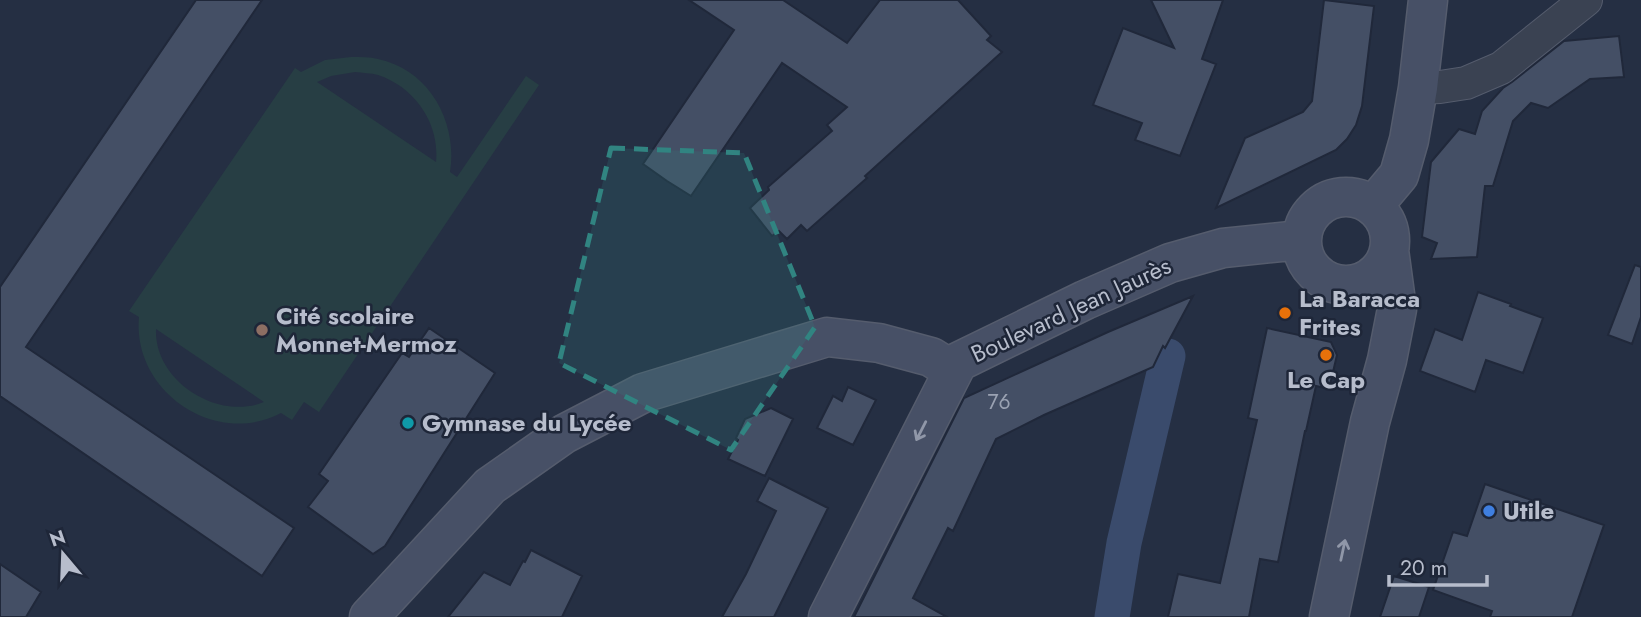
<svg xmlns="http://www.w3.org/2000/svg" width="1641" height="617" viewBox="0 0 1641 617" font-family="Jost,sans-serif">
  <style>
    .green { fill: #273e44; fill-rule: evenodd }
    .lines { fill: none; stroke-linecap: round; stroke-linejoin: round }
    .canal { stroke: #3a4b6c; stroke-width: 35 }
    .building { fill: #444f65; stroke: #20283a; stroke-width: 2 }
    .minor-casing { stroke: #555c6d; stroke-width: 34 }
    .secondary-casing { stroke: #555c6d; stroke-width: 41 }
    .minor { stroke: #3a4252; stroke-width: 32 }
    .secondary { stroke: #475066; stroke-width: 38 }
    .oneway { stroke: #9097a8 }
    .marked { fill: #318481; fill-opacity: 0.2; stroke: #318481; stroke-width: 5; stroke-dasharray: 14 9; stroke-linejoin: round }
    .food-dot { fill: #e8710a; stroke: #1e2638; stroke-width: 2.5 }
    .education-dot { fill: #8d6e63; stroke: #1e2638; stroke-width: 2.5 }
    .culture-dot { fill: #0f9aa8; stroke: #1e2638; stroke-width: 2.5 }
    .shop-dot { fill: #3f7fe0; stroke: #1e2638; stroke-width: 2.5 }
    .labels { text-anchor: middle; stroke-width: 5; stroke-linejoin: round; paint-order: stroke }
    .number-label { font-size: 21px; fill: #9aa2b2 }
    .poi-label { font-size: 24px; font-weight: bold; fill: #b7bdcc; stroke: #1e2638; text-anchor: start }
    .street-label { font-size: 24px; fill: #b7bdcc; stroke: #1e2638 }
  </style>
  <rect width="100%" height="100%" fill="#252f43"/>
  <path class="green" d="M 351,57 C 360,57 370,57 378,59 C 430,70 458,123 450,172 L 457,177 L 526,76 L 539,85 L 319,412 L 304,402 L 292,420 L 281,413 C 215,448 132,391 139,317 L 129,311 L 295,68 L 301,72 L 325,60 ZM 355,72 C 363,73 371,73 378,75 C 415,87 440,124 436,162 L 317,82 L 331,76 ZM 156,329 L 264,402 C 218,421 154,381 156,329 Z"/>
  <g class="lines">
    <path class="canal" d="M 1112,617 L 1124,543 L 1168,356"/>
  </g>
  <path class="building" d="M 196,0 L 262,0 L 26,347 L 294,528 L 262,576 L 0,396 L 0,287 Z
    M 689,0 L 783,0 L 847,43 L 880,0 L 958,0 L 991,36 L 987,40 L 1002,52 L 865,176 L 867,178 L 807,231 L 801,225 L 787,239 L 779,231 L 772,236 L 750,208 L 769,190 L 768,187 L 832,131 L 827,125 L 847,107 L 782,63 L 691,196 L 667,181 L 643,164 L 734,30 Z
    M 1151,0 L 1223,0 L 1202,59 L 1216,64 L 1180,156 L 1135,140 L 1142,123 L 1093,105 L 1123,28 L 1174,48 Z
    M 1324,0 L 1374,6 L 1362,106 L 1356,125 L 1347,139 L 1336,150 L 1216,208 L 1245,138 L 1303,112 L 1312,101 Z
    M 1619,36 L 1624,77 L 1590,79 L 1548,108 L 1531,103 L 1513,121 L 1493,186 L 1485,186 L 1477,257 L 1431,259 L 1437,243 L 1422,237 L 1431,162 L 1459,129 L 1475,134 L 1482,111 L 1503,88 L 1512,82 L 1564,41 Z
    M 1635,265 L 1641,267 L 1641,317 L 1632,344 L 1608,335 Z
    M 1478,292 L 1511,304 L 1510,306 L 1543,318 L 1523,373 L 1486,360 L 1475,392 L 1420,371 L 1435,329 L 1462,340 Z
    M 1193,296 L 1165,348 L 1163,346 L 1153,367 L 1044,415 L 996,439 L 953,531 L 948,528 L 913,598 L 947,617 L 854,617 L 964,398 L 1108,332 Z
    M 429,328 L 495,373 L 385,546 L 373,554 L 308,507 L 328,481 L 319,474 L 402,353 L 409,357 Z
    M 1267,328 L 1331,342 L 1337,355 L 1329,389 L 1316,386 L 1306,431 L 1305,431 L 1278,562 L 1260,559 L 1249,617 L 1168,617 L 1178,574 L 1220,583 L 1257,420 L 1248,418 Z
    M 848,387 L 876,400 L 853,445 L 817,428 L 833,396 L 842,401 Z
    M 771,408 L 793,419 L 765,476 L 728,459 L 738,440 L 736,438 L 745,419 Z
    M 769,478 L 828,508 L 774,617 L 722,617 L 746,574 L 776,511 L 757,501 Z
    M 1485,484 L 1604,525 L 1572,617 L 1490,617 L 1492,611 L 1433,590 L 1453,532 L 1467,536 Z
    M 531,550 L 582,576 L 562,617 L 448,617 L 484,572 L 510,585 L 523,561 L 525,562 Z
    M 0,564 L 41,592 L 26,617 L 0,617 Z
    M 1394,576 L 1429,587 L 1419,617 L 1380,617 Z"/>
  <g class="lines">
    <defs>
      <path id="minor" d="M 1418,88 L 1440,87 L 1466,83 L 1501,68 L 1586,0"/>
      <path id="secondary" d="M1302 241a44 44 0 1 1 88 0a44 44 0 1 1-88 0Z
        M 1373,206 L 1399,175 L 1409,140 L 1418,88 L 1428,0
        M 369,617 L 490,486 L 564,434 L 643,393 L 827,337 L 879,343 L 931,357 L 952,370
        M 828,617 L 958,362 L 1085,300 L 1170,263 L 1223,248 L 1301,240
        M 1329,617 L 1370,422 L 1387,360 L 1397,309 L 1389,250"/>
    </defs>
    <use href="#minor" class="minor-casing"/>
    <use href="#secondary" class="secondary-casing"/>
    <use href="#minor" class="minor"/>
    <use href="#secondary" class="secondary"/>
  </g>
  <defs><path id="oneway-shaft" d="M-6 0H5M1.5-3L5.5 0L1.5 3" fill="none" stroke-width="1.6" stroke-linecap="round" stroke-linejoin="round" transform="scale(1.75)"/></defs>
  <g class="oneway">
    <use href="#oneway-shaft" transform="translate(921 431) rotate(117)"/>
    <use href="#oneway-shaft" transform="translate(1343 550) rotate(-78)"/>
  </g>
  <path class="marked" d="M 611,148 L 744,153 L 815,327 L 731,450 L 559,363 Z"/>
  <g class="food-dot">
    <circle cx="1285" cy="313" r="7"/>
    <circle cx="1326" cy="355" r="7"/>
  </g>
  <circle class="education-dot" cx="262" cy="330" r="7"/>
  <circle class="culture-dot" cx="408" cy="423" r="7"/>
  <circle class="shop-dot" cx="1489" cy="511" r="7"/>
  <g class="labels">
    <g class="number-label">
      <text x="999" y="409">76</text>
    </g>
    <g class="poi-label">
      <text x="1299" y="307">La Baracca<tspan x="1299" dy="28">Frites</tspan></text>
      <text x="276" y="324">Cité scolaire<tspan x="276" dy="28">Monnet-Mermoz</tspan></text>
      <text x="1326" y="388" text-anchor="middle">Le Cap</text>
      <text x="422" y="431">Gymnase du Lycée</text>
      <text x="1503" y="519">Utile</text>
    </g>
    <g class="street-label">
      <text transform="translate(1071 310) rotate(-25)" y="8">Boulevard Jean Jaurès</text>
    </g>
  </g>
  <g transform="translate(63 554) rotate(341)" stroke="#1e2638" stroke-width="5" paint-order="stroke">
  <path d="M0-5L12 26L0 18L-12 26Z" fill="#b7bdcc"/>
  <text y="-10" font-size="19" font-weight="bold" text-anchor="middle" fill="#b7bdcc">N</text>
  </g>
  <path d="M1389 575v10h98v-10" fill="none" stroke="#b7bdcc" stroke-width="3.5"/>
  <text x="1400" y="575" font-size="21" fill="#b7bdcc" stroke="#1e2638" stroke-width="5" paint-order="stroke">20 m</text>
</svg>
